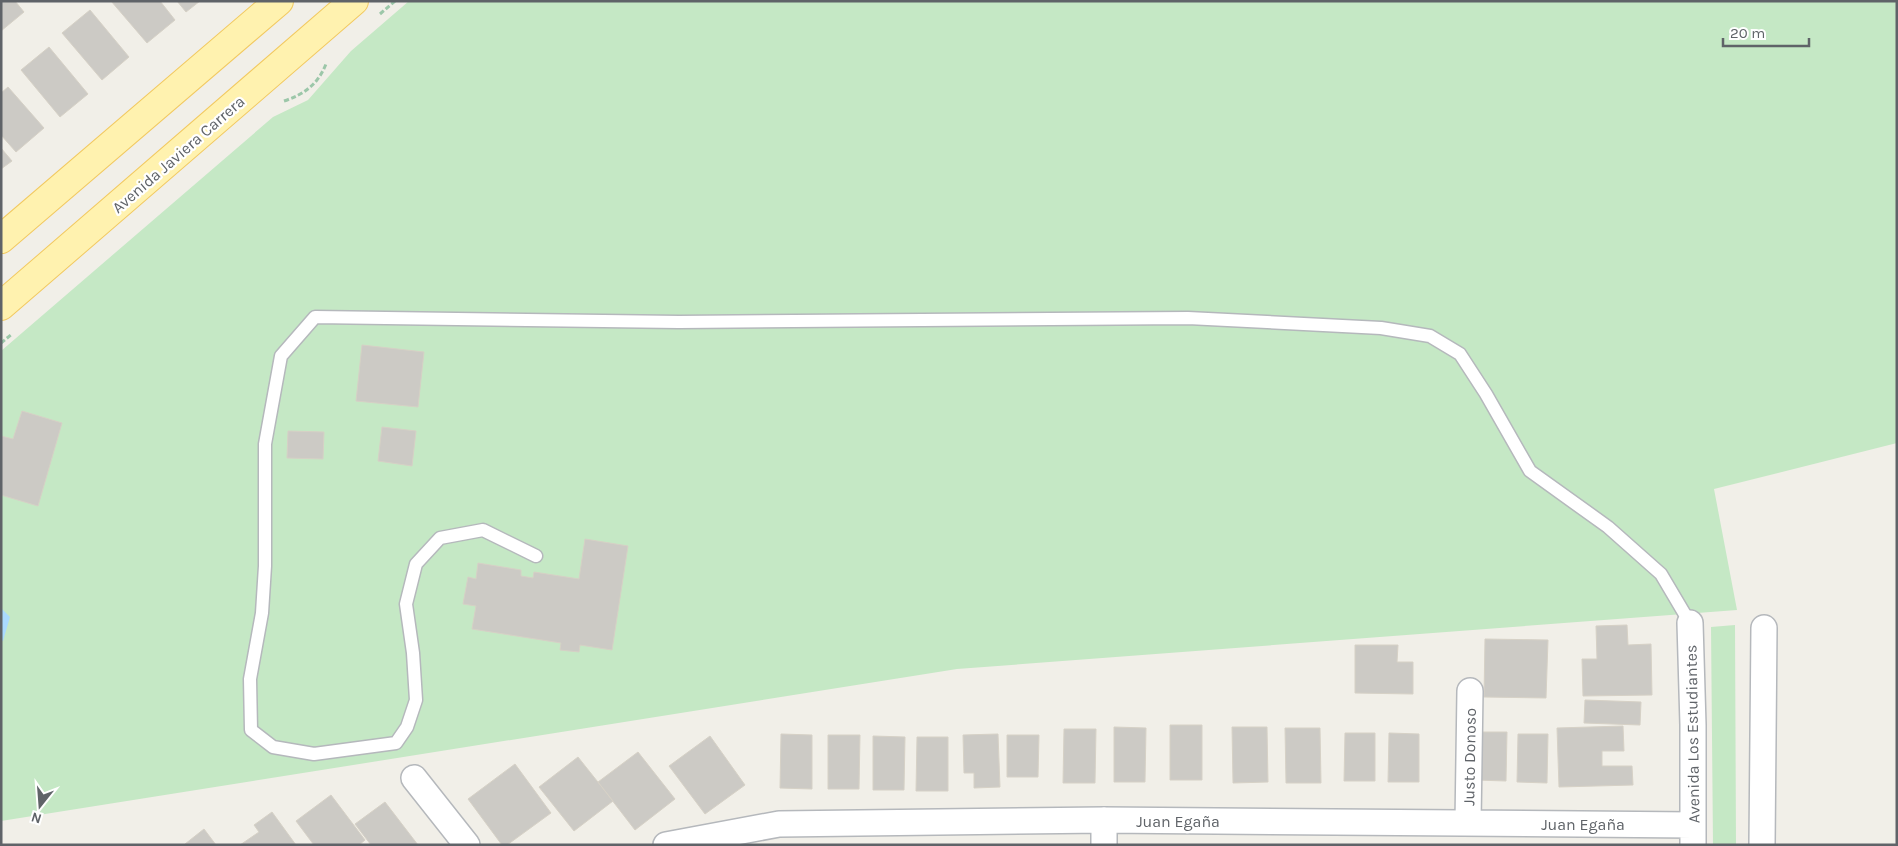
<svg xmlns="http://www.w3.org/2000/svg" width="1898" height="846" viewBox="0 0 1898 846" font-family="Karla,sans-serif">
  <style>
    .green { fill: #c5e8c5 }
    .water { fill: #aadaff }
    .building { fill: #cccac5; stroke: #d6d1c6 }
    .lines { fill: none; stroke-linecap: round; stroke-linejoin: round }
    .service-casing { stroke: #b5b8bc; stroke-width: 15 }
    .minor-casing { stroke: #b5b8bc; stroke-width: 28 }
    .primary-casing { stroke: #f2c960; stroke-width: 30 }
    .path { stroke: #9cc7a9; stroke-width: 3; stroke-dasharray: 5 2.5; stroke-linecap: butt }
    .service { stroke: #fff; stroke-width: 12 }
    .minor { stroke: #fff; stroke-width: 25 }
    .primary { stroke: #fff2af; stroke-width: 28 }
    .labels { text-anchor: middle; stroke-width: 4.5; stroke-linejoin: round; paint-order: stroke }
    .street-label { font-size: 16px; fill: #5f6368; stroke: #fff }
  </style>
  <rect width="100%" height="100%" fill="#f1efe8"/>
  <path class="green" d="M 409,1 L 1897,1 L 1897,443 L 1714,489 L 1737,610 L 957,669 L 1,821 L 1,351 L 273,117 L 308,100 L 351,51 Z
    M 1735,625 L 1736,845 L 1713,845 L 1711,627 Z"/>
  <path class="water" d="M 1,608 L 10,617 L 3,641 L 1,640 Z"/>
  <path class="building" d="M 1,1 L 15,1 L 24,12 L 1,31 Z
    M 111,1 L 160,1 L 175,20 L 147,43 Z
    M 177,1 L 200,1 L 186,12 Z
    M 90,10 L 129,57 L 102,80 L 62,33 Z
    M 49,47 L 88,94 L 60,117 L 21,70 Z
    M 8,87 L 44,128 L 16,152 L 1,135 L 1,93 Z
    M 1,148 L 12,161 L 1,169 Z
    M 362,345 L 424,352 L 418,407 L 356,401 Z
    M 22,411 L 62,423 L 38,506 L 1,495 L 1,436 L 13,439 Z
    M 382,427 L 416,431 L 412,466 L 378,461 Z
    M 288,431 L 324,432 L 323,459 L 287,458 Z
    M 585,539 L 628,546 L 612,650 L 580,645 L 579,652 L 560,650 L 561,643 L 472,629 L 476,606 L 463,604 L 468,577 L 476,579 L 478,563 L 521,570 L 521,576 L 533,578 L 534,572 L 579,579 Z
    M 1627,625 L 1628,645 L 1651,644 L 1652,695 L 1583,696 L 1582,659 L 1597,659 L 1596,626 Z
    M 1485,639 L 1548,640 L 1546,698 L 1484,697 Z
    M 1355,645 L 1398,645 L 1397,662 L 1413,662 L 1413,694 L 1355,693 Z
    M 1585,700 L 1641,702 L 1640,725 L 1584,723 Z
    M 1170,725 L 1202,725 L 1202,780 L 1170,780 Z
    M 1623,726 L 1624,751 L 1602,751 L 1602,766 L 1632,766 L 1633,785 L 1559,787 L 1557,728 Z
    M 1114,727 L 1146,728 L 1145,782 L 1114,782 Z
    M 1232,727 L 1267,727 L 1268,782 L 1233,783 Z
    M 1285,728 L 1320,728 L 1321,783 L 1286,783 Z
    M 1064,729 L 1096,729 L 1095,783 L 1063,783 Z
    M 1477,732 L 1507,732 L 1506,781 L 1476,780 Z
    M 1345,733 L 1375,733 L 1375,781 L 1344,781 Z
    M 1389,733 L 1419,734 L 1419,782 L 1388,782 Z
    M 781,734 L 812,735 L 812,789 L 780,788 Z
    M 998,734 L 1000,787 L 974,788 L 974,773 L 964,773 L 963,735 Z
    M 1518,734 L 1548,734 L 1547,783 L 1517,782 Z
    M 828,735 L 860,735 L 859,789 L 828,789 Z
    M 1007,735 L 1039,735 L 1038,777 L 1007,777 Z
    M 710,736 L 745,785 L 705,814 L 669,766 Z
    M 873,736 L 905,737 L 904,790 L 873,790 Z
    M 917,737 L 948,737 L 948,791 L 916,791 Z
    M 638,752 L 675,799 L 635,830 L 598,782 Z
    M 578,757 L 613,801 L 574,831 L 539,787 Z
    M 515,764 L 551,813 L 507,845 L 502,845 L 468,799 Z
    M 331,795 L 365,840 L 359,845 L 314,845 L 296,821 Z
    M 385,802 L 418,845 L 371,845 L 355,824 Z
    M 272,812 L 296,845 L 240,845 L 259,832 L 254,825 Z
    M 204,829 L 216,845 L 186,845 L 185,844 Z"/>
  <g class="lines">
    <defs>
      <path id="service" d="M 536,556 L 483,530 L 440,538 L 416,564 L 406,604 L 413,653 L 416,700 L 407,727 L 396,743 L 314,754 L 273,747 L 251,730 L 250,679 L 262,613 L 265,566 L 265,444 L 281,356 L 315,317 L 679,322 L 1188,318 L 1381,328 L 1430,336 L 1460,354 L 1486,394 L 1530,471 L 1608,527 L 1661,574 L 1690,623"/>
      <path id="minor" d="M 1690,623 L 1693,725 L 1693,845
        M 414,778 L 467,845
        M 1468,823 L 1470,691
        M 666,845 L 779,824 L 1104,820 L 1693,825
        M 1104,845 L 1104,820
        M 1762,845 L 1764,628"/>
      <path id="primary" d="M 1,239 L 279,1
        M 1,306 L 354,1"/>
    </defs>
    <use href="#service" class="service-casing"/>
    <use href="#minor" class="minor-casing"/>
    <use href="#primary" class="primary-casing"/>
    <path class="path" d="M 380,14 L 395,1
      M 284,101 C 305,94 318,84 326,64
      M 1,343 L 12,334"/>
    <use href="#service" class="service"/>
    <use href="#minor" class="minor"/>
    <use href="#primary" class="primary"/>
  </g>
  <g class="labels">
    <g class="street-label">
      <text transform="translate(178 154) rotate(-41)" y="6">Avenida Javiera Carrera</text>
      <text transform="translate(1692 734) rotate(-91)" y="6">Avenida Los Estudiantes</text>
      <text transform="translate(1469 757) rotate(-89)" y="6">Justo Donoso</text>
      <text x="1178" y="827">Juan Egaña</text>
      <text x="1583" y="830">Juan Egaña</text>
    </g>
  </g>
  <rect width="1898" height="846" fill="none" stroke="#5f6368" stroke-width="5"/>
  <g transform="translate(40 806) rotate(197)" stroke="#ffffff" stroke-width="4" paint-order="stroke">
  <path d="M0-4L9 19L0 12L-9 19Z" fill="#5f6368"/>
  <text y="-8" font-size="14" font-weight="bold" text-anchor="middle" fill="#5f6368">N</text>
  </g>
  <path d="M1723 38v8h86v-8" fill="none" stroke="#5f6368" stroke-width="2.5"/>
  <text x="1730" y="38" font-size="15" fill="#5f6368" stroke="#ffffff" stroke-width="4" paint-order="stroke">20 m</text>
</svg>
